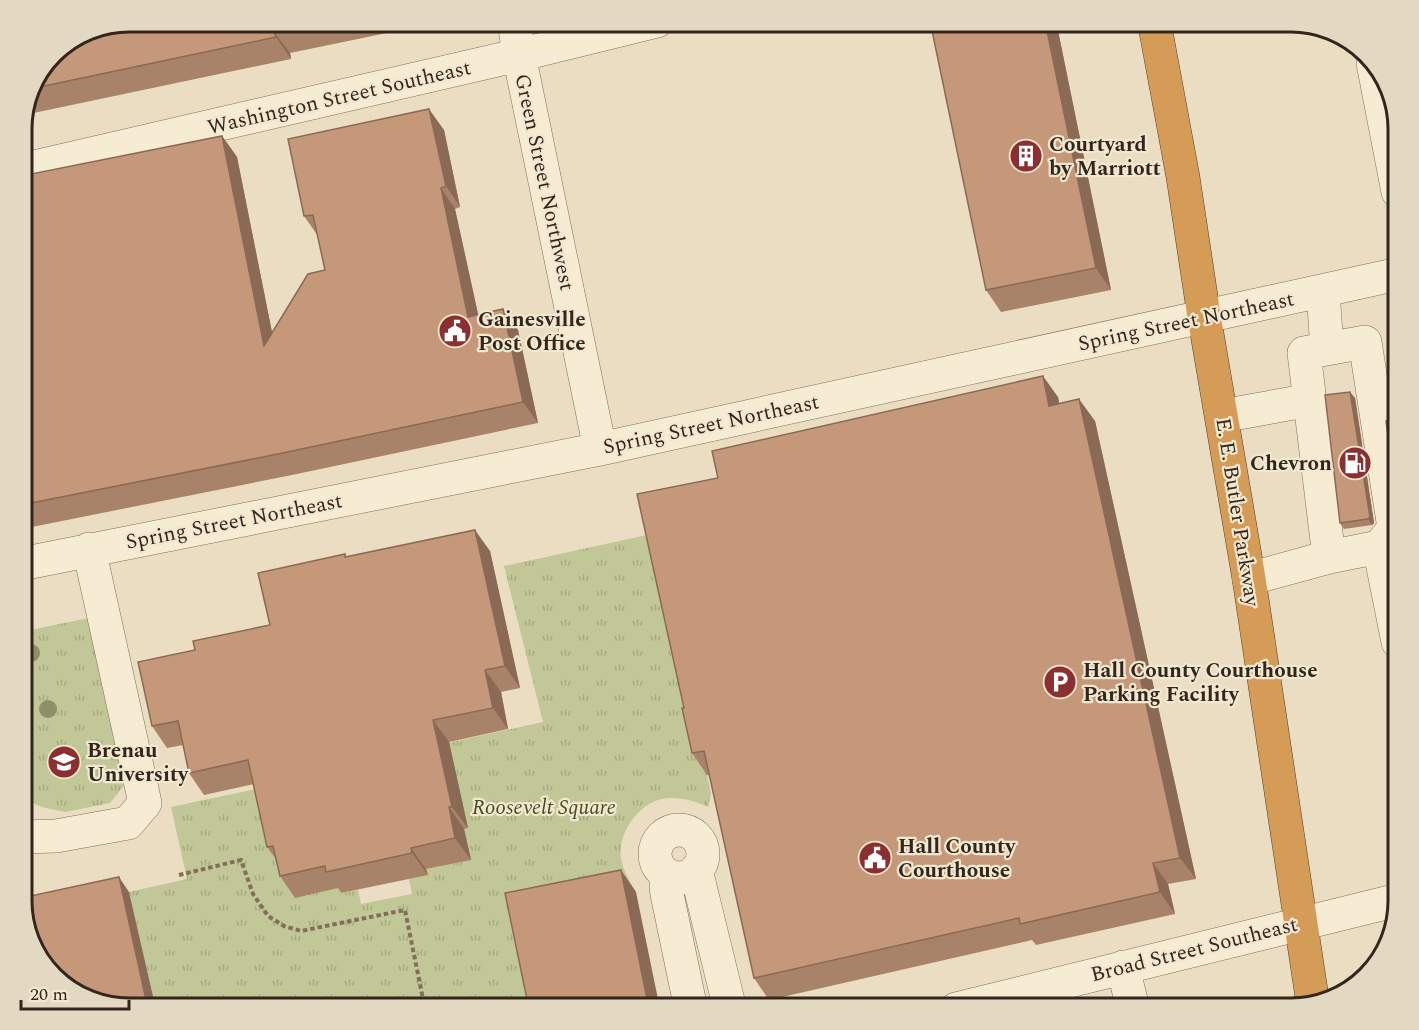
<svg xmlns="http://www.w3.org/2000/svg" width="1419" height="1030" viewBox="0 0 1419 1030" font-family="Spectral,serif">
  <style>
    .park { fill: url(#park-tufts) }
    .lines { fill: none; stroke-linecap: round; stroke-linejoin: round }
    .minor-casing { stroke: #826f5a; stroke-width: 34 }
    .highway-casing { stroke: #503e2e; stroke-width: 34 }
    .path { stroke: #826f5a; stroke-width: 4; stroke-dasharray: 4.5 3; stroke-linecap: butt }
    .minor { stroke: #f6ebd3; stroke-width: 33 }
    .highway { stroke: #d49c57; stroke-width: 33 }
    .tree { fill: #8f8e6b }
    .wall { fill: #a98369 }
    .shaded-wall { fill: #8a6a55 }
    .building { fill: #c5987a; stroke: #8a6a55; stroke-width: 1.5 }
    .labels { text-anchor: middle; stroke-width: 4.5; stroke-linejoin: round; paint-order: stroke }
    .street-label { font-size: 21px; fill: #33271d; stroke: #f2e8d0 }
    .poi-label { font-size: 21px; font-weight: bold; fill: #33271d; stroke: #f2e8d0; text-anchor: start }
    .park-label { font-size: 21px; font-style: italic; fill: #444d25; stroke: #f2e8d0 }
    .rim { fill: none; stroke: #33271d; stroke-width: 3 }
  </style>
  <defs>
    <pattern id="park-tufts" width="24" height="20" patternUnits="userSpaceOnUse" patternTransform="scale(1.5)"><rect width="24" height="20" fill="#c1c796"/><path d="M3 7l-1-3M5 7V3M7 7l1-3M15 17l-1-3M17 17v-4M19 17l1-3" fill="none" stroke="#a6ab81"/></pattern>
  </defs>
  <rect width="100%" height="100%" fill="#eaddc1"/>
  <path class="park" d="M 656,533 L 711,794 L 708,807 C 693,800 675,795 658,800 C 635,808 618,835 621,858 C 623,871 630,881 636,892 L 521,915 L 540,1009 L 156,1009 L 129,892 L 187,879 L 171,807 L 289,782 L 341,893 L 358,890 L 361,904 L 412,894 L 409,879 L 427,875 L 426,869 L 470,860 L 447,743 L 543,722 L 504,566 Z
    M 93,617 L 126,771 L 123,787 L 110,803 L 65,812 L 42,807 L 24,799 L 21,787 L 21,632 Z"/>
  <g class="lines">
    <defs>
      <path id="minor" d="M 514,21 L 519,55 L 600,449
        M 1373,63 L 1398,192
        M 21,170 L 519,55 L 657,21
        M 1323,291 L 1327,349
        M 1222,416 L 1310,400
        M 1329,557 L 1304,353 L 1365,342 L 1394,528 L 1379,547
        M 21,564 L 600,449 L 1398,274
        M 1249,579 L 1329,557 L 1379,547 L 1398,642
        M655 854a24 24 0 1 1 48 0a24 24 0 1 1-48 0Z
        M 21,837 L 56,836 L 128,823 L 145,803 L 89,549
        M 696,870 L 730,1009
        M 670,877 L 666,887 L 667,894 L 691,1009
        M 1123,967 L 1133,1009
        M 956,1009 L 1398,900"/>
      <path id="highway" d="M 1154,21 L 1183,177 L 1204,316 L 1249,579 L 1313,1004"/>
    </defs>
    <use href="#minor" class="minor-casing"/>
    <use href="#highway" class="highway-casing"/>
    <path class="path" d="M 179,875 L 241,860 L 253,894 L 268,916 L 284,926 L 301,931 L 405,910 L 425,1009"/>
    <use href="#minor" class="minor"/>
    <use href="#highway" class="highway"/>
  </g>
  <g class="tree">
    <circle cx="31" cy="653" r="9"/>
    <circle cx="48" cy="709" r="9"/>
  </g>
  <path class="wall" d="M 128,21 L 445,21 L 290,53 L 291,59 L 24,115 L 25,122 L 21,122 L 32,80 Z
    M 930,21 L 1056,21 L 1111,290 L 1001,312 L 986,290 Z
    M 444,130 L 460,207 L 455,209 L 478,314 L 503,309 L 518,330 L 538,423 L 292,475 L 32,527 L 21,512 L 21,176 L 222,136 L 237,157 L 272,333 L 325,270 L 318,236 L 304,216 Z
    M 1058,397 L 1059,403 L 1095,421 L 1196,879 L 1168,884 L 1175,914 L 1036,945 L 1032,940 L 769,1000 L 754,978 L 709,775 L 707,775 L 692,753 L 684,708 L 718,478 Z
    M 1355,398 L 1374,523 L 1372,525 L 1344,529 L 1340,523 Z
    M 1398,418 L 1398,467 L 1391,457 Z
    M 490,551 L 520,688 L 501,692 L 508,729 L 449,742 L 468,828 L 464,829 L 471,860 L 426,869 L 428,875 L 341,893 L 338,888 L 295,898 L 280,876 L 276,859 L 267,847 L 254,784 L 204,795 L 189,773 L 183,745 L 167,748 L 152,726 L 195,650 L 270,625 L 345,554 L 346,557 Z"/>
  <path class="shaded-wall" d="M 1045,21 L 1056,21 L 1111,290 L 1096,268 Z
    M 274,32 L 290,53 L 291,59 L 276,37 Z
    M 429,109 L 444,130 L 460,207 L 446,186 Z
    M 222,136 L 237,157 L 279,367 L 264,346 Z
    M 441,188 L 455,209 L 483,337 L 468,317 Z
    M 503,309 L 518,330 L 538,423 L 523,402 Z
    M 1043,376 L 1058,397 L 1064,427 L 1049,406 Z
    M 1350,392 L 1355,398 L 1374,523 L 1372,525 L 1368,519 Z
    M 1079,399 L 1095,421 L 1196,879 L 1180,858 Z
    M 475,530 L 490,551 L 520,688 L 505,666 Z
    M 485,670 L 501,692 L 508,729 L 493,708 Z
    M 433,720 L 449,742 L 468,828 L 452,807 Z
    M 449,807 L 464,829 L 471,860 L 455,838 Z
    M 411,848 L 426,869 L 428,875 L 412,853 Z
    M 1153,863 L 1168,884 L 1175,914 L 1160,892 Z
    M 621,870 L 636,892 L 660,1009 L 649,1009 Z
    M 119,877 L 129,892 L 156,1009 L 148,1009 Z"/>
  <path class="building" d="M 128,21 L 326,21 L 274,32 L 276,37 L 30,89 L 32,80 L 57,48 Z
    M 930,21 L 1045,21 L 1096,268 L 986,290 Z
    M 429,109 L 446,186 L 441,188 L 468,317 L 503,309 L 523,402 L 278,454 L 21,505 L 21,176 L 222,136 L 264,346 L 308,274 L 325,270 L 313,215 L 304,216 L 288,139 Z
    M 1043,376 L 1049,406 L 1079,399 L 1180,858 L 1153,863 L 1160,892 L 1020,924 L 1019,918 L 754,978 L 704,751 L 692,753 L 682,708 L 684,708 L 637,494 L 718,478 L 712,451 Z
    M 1350,392 L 1370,517 L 1368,519 L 1340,523 L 1325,395 Z
    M 1398,418 L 1398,456 L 1391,457 L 1386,421 Z
    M 475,530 L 505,666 L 485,670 L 493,708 L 433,720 L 452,807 L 449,807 L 455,838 L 411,848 L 412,853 L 326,872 L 325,866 L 280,876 L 273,846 L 267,847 L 248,760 L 189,773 L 178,721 L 152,726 L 138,662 L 195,650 L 193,641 L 270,625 L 258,573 L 345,554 L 345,557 Z
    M 621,870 L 649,1009 L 529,1009 L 505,893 Z
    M 119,877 L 148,1009 L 128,1009 L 63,987 L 35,955 L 21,908 L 21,898 Z"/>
  <defs>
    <symbol id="building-disc" viewBox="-11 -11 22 22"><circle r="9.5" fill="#8c2f30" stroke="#f2e8d0"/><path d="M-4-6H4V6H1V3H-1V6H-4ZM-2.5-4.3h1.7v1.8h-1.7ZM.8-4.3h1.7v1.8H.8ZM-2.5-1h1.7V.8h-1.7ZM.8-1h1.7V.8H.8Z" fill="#fff"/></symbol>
    <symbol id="civic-disc" viewBox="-11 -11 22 22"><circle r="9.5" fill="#8c2f30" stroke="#f2e8d0"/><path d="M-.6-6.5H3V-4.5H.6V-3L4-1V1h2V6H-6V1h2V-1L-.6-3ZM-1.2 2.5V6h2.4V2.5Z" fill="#fff"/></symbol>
    <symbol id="fuel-disc" viewBox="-11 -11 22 22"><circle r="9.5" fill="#8c2f30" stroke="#f2e8d0"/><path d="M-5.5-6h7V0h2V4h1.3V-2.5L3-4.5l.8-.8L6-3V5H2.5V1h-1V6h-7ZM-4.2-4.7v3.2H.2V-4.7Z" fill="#fff"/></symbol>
    <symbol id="parking-disc" viewBox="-11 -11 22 22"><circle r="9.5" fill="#8c2f30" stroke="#f2e8d0"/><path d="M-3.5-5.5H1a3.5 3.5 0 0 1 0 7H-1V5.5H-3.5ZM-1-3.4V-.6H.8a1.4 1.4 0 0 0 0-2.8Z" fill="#fff"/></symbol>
    <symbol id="university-disc" viewBox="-11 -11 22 22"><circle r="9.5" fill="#8c2f30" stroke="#f2e8d0"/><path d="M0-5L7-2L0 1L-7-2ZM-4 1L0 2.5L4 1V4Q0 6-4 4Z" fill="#fff"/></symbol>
  </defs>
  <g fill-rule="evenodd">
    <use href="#building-disc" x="1007" y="137" width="38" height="38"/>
    <use href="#civic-disc" x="436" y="312" width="38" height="38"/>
    <use href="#fuel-disc" x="1336" y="444" width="38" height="38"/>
    <use href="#parking-disc" x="1041" y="663" width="38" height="38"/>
    <use href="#university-disc" x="45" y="743" width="38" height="38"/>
    <use href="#civic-disc" x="856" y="839" width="38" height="38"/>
  </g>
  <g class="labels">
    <g class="street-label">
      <text transform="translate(339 97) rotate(-13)" y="7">Washington Street Southeast</text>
      <text transform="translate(545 182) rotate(78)" y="7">Green Street Northwest</text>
      <text transform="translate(1186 321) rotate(-12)" y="7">Spring Street Northeast</text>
      <text transform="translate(711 424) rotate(-12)" y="7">Spring Street Northeast</text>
      <text transform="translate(1238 512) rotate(81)" y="7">E. E. Butler Parkway</text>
      <text transform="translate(234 521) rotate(-11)" y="7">Spring Street Northeast</text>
      <text transform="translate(1194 949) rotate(-14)" y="7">Broad Street Southeast</text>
    </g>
    <g class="poi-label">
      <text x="1049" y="151">Courtyard<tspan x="1049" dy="24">by Marriott</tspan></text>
      <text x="478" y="326">Gainesville<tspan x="478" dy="24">Post Office</tspan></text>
      <text x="1332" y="470" text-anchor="end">Chevron</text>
      <text x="1083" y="677">Hall County Courthouse<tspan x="1083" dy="24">Parking Facility</tspan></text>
      <text x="87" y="757">Brenau<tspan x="87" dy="24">University</tspan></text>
      <text x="898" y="853">Hall County<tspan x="898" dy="24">Courthouse</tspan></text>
    </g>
    <g class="park-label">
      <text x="544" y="814">Roosevelt Square</text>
    </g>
  </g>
  <path d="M0 0H1419V1030H0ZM129 32H1291A97 97 0 0 1 1388 129V901A97 97 0 0 1 1291 998H129A97 97 0 0 1 32 901V129A97 97 0 0 1 129 32Z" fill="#e3d9c2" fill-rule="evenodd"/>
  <path class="rim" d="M129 32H1291A97 97 0 0 1 1388 129V901A97 97 0 0 1 1291 998H129A97 97 0 0 1 32 901V129A97 97 0 0 1 129 32Z"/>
  <path d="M21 1000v9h108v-9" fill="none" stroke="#33271d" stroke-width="3"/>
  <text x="30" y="1000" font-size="18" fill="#33271d" stroke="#f2e8d0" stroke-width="4.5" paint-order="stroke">20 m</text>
</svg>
